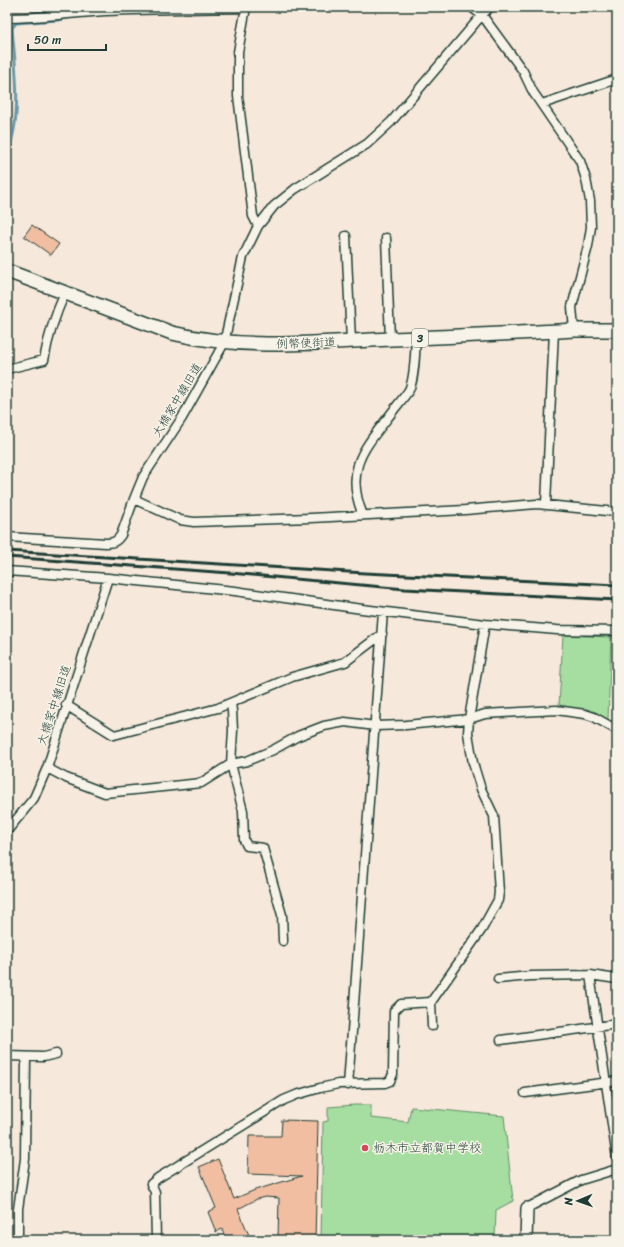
<svg xmlns="http://www.w3.org/2000/svg" width="624" height="1247" viewBox="0 0 624 1247" font-family="Sriracha,'Klee One',sans-serif">
  <style>
    .green { fill: #a6dda0; stroke: #628d6a }
    .lines { fill: none; stroke-linecap: round; stroke-linejoin: round }
    .stream { stroke: #6898ab; stroke-width: 3 }
    .building { fill: #f1bea2; stroke: #1f3d34 }
    .street-casing { stroke: #1f3d34; stroke-width: 11 }
    .secondary-casing { stroke: #1f3d34; stroke-width: 14 }
    .primary-casing { stroke: #1f3d34; stroke-width: 16 }
    .street { stroke: #f7f3e8; stroke-width: 8 }
    .secondary { stroke: #f7f3e8; stroke-width: 11 }
    .primary { stroke: #f7f3e8; stroke-width: 13 }
    .rail { stroke: #1f3d34; stroke-width: 3 }
    .poi-dot { fill: #d1495b; stroke: #f7f3e8; stroke-width: 1.5 }
    .labels { text-anchor: middle; stroke-width: 3; stroke-linejoin: round; paint-order: stroke }
    .shield { fill: #f7f3e8; stroke: #60746a; stroke-width: 1 }
    .shield-label { font-size: 11px; font-weight: bold; fill: #1f3d34 }
    .street-label { font-size: 12px; fill: #1f3d34; stroke: #f7f3e8 }
    .poi-label { font-size: 12px; fill: #1f3d34; stroke: #f7f3e8; text-anchor: start }
  </style>
  <rect width="100%" height="100%" fill="#f6e8da"/>
  <filter id="ink" filterUnits="userSpaceOnUse"><feTurbulence type="fractalNoise" baseFrequency=".025" numOctaves="2"/><feDisplacementMap in="SourceGraphic" scale="8" xChannelSelector="R" yChannelSelector="G"/><feConvolveMatrix kernelMatrix="1 2 1 2 8 2 1 2 1" color-interpolation-filters="sRGB"/></filter>
  <g filter="url(#ink)">
    <path class="green" d="M 563,635 L 611,637 L 608,720 C 593,710 576,709 559,706 Z
      M 354,1105 L 371,1105 L 371,1118 L 408,1122 L 411,1107 L 504,1116 L 513,1201 L 496,1210 L 495,1240 L 321,1240 L 323,1122 L 328,1121 L 328,1107 Z"/>
    <g class="lines">
      <path class="stream" d="M 75,13 L 75,7
        M 7,152 C 23,118 15,65 12,28 L 16,23 L 59,20 L 71,17"/>
    </g>
    <path class="building" d="M 32,225 L 59,244 L 51,255 L 24,236 Z
      M 282,1120 L 318,1121 L 315,1240 L 278,1240 L 279,1198 L 265,1197 L 257,1199 L 238,1209 L 251,1240 L 226,1240 L 222,1229 L 216,1232 L 208,1212 L 216,1208 L 199,1167 L 218,1159 L 234,1199 L 255,1190 L 302,1176 L 248,1174 L 249,1136 L 281,1136 Z"/>
    <g class="lines">
      <defs>
        <path id="street" d="M 246,7 L 238,52 L 238,96 L 253,216 L 258,226
          M 471,7 L 482,15 L 523,71 L 533,92 L 580,161 L 586,179 L 590,201 L 591,227 L 588,246 L 572,307 L 574,330
          M 7,18 C 40,18 72,13 105,11 C 152,9 199,9 246,8
          M 542,104 L 617,79
          M 346,236 L 351,341
          M 386,238 L 390,339
          M 7,369 L 44,360 C 48,337 55,315 65,293
          M 134,499 L 180,520 L 194,522 L 311,518 L 465,510 L 537,504 L 617,512
          M 546,504 L 554,331
          M 363,515 C 342,465 368,445 396,407 C 400,402 405,396 409,390 C 415,378 415,352 416,338
          M 7,537 L 106,543 C 114,543 117,541 121,535 L 134,499 L 143,477 L 182,418 L 224,343 L 243,257 L 258,226 L 274,206 L 295,189 L 367,144 L 391,122 L 482,15 L 490,7
          M 7,571 L 108,578 L 235,591 L 362,609 L 485,624 L 557,630 L 617,631
          M 231,703 L 232,711 L 233,730 L 231,764 L 243,811 L 244,840 L 247,846 L 263,848 L 282,915 L 283,941
          M 66,705 L 114,735 L 218,708 L 292,677 L 345,662 L 382,634
          M 47,768 L 66,778 L 105,793 L 201,783 L 231,764 L 247,761 L 273,750 L 298,736 L 324,726 L 345,722 L 375,726 L 406,725 L 469,719 L 485,714 L 556,710 L 585,714 L 594,717 L 617,730
          M 7,831 L 34,798 L 47,768 L 108,578
          M 590,975 L 617,1158
          M 498,979 L 531,976 L 590,975 L 617,979
          M 432,1026 L 431,1002 L 482,929 L 498,900 L 499,892 L 494,816 L 481,789 L 473,763 L 468,733 L 469,719 L 485,624
          M 501,1040 L 617,1024
          M 7,1056 L 43,1057 L 56,1054
          M 348,1085 L 383,612
          M 525,1093 L 617,1081
          M 527,1208 L 581,1180 L 617,1169
          M 18,1240 L 18,1209 L 25,1159 L 26,1057
          M 156,1240 L 155,1192 L 151,1184 L 158,1178 L 284,1100 L 296,1095 L 320,1088 L 338,1084 L 385,1083 L 390,1081 L 393,1074 L 394,1011 L 401,1004 L 431,1002"/>
        <path id="secondary" d="M 526,1240 L 527,1208"/>
        <path id="primary" d="M 7,271 L 172,333 C 238,349 305,344 371,340 C 439,337 507,334 574,330 L 617,330"/>
      </defs>
      <use href="#street" class="street-casing"/>
      <use href="#secondary" class="secondary-casing"/>
      <use href="#primary" class="primary-casing"/>
      <use href="#street" class="street"/>
      <use href="#secondary" class="secondary"/>
      <use href="#primary" class="primary"/>
      <path class="rail" d="M 7,551 L 365,573 L 617,585
        M 7,557 L 230,573 L 405,589 L 617,600"/>
    </g>
  </g>
  <circle class="poi-dot" cx="365" cy="1148" r="4"/>
  <g class="labels">
    <rect class="shield" x="412" y="329" width="16" height="18" rx="3"/>
    <g class="shield-label">
      <text x="420" y="342">3</text>
    </g>
    <g class="street-label">
      <text transform="translate(306 343) rotate(-2)" y="4">例幣使街道</text>
      <text transform="translate(177 400) rotate(-59)" y="4">大橋家中線旧道</text>
      <text transform="translate(54 705) rotate(-72)" y="4">大橋家中線旧道</text>
    </g>
    <g class="poi-label">
      <text x="373" y="1152">栃木市立都賀中学校</text>
    </g>
  </g>
  <rect width="624" height="1247" fill="none" stroke="#f7f3e8" stroke-width="24"/>
  <rect x="12" y="12" width="600" height="1223" fill="none" stroke="#1f3d34" stroke-width="1.5" filter="url(#ink)"/>
  <g transform="translate(578 1201) rotate(268)" stroke="#f7f3e8" stroke-width="3" paint-order="stroke">
  <path d="M0-3L7 15L0 10L-7 15Z" fill="#1f3d34"/>
  <text y="-6" font-size="11" font-weight="bold" text-anchor="middle" fill="#1f3d34">N</text>
  </g>
  <path d="M28 44v6h78v-6" fill="none" stroke="#1f3d34" stroke-width="2"/>
  <text x="34" y="44" font-size="12" fill="#1f3d34" stroke="#f7f3e8" stroke-width="3" paint-order="stroke">50 m</text>
</svg>
